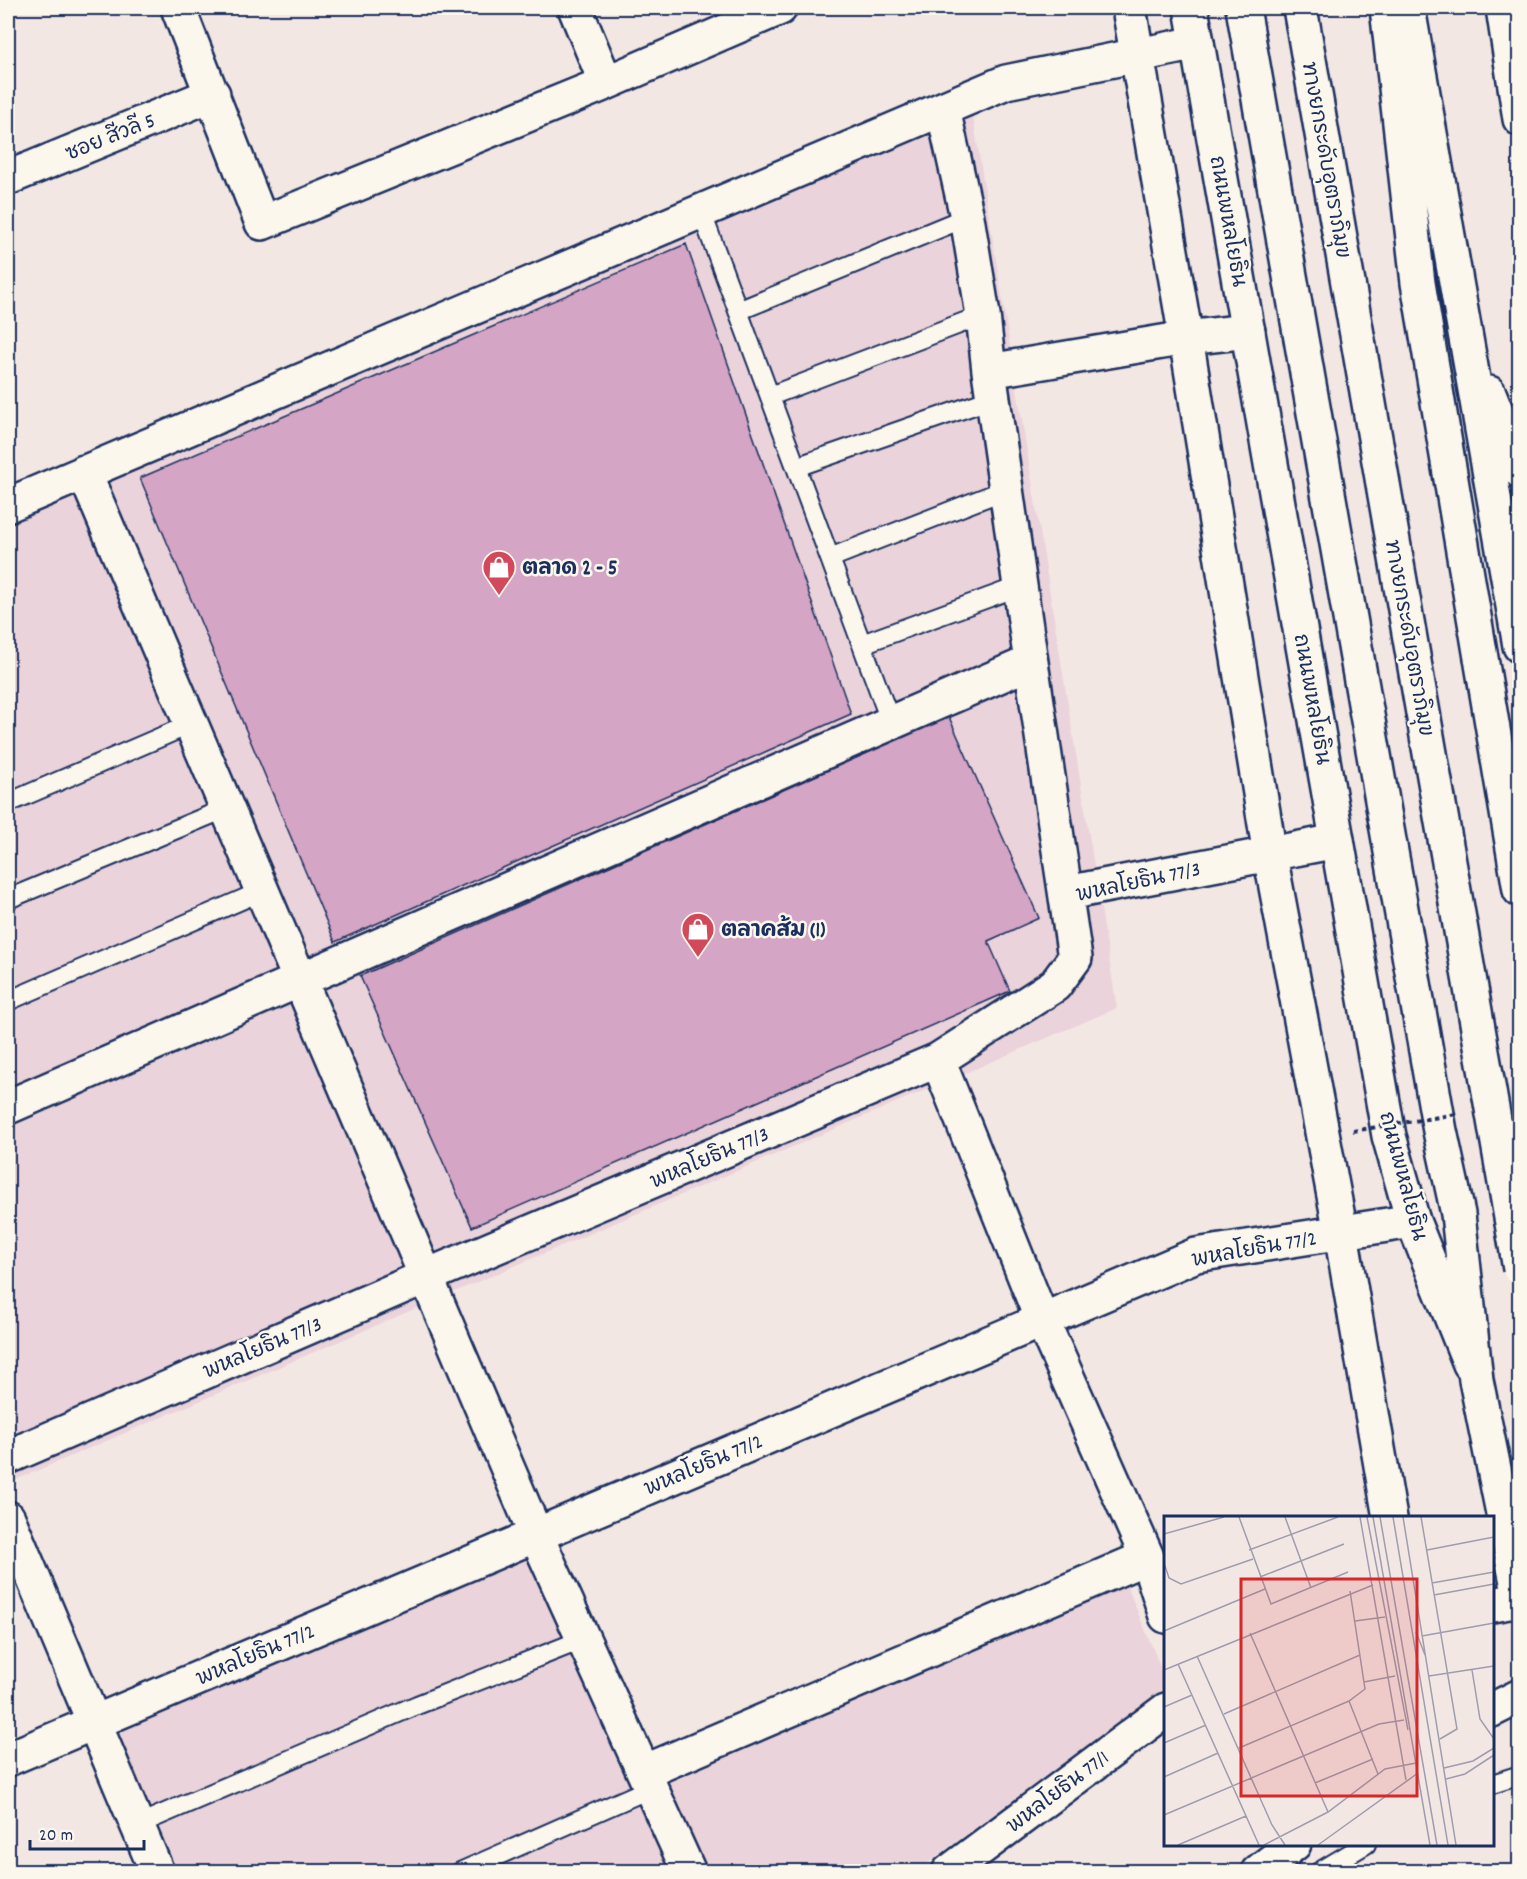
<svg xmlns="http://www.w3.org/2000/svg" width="1527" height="1879" viewBox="0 0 1527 1879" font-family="Dekko,'Playpen Sans Thai',sans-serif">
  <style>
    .built { fill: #ead3da }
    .building { fill: #d4a5c4; stroke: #1b2f5e; stroke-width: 1.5 }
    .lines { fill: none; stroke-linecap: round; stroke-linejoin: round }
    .lane-casing { stroke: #1b2f5e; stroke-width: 22 }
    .street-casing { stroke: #1b2f5e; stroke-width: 38 }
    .secondary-casing { stroke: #1b2f5e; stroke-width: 38 }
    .highway-casing { stroke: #1b2f5e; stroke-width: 38 }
    .lane { stroke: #fbf7ec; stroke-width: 18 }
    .street { stroke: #fbf7ec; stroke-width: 33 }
    .secondary { stroke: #fbf7ec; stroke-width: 33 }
    .highway { stroke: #fbf7ec; stroke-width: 33 }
    .highway-bridge-casing { stroke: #1b2f5e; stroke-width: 38; stroke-linecap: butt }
    .path-bridge { stroke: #1b2f5e; stroke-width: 4; stroke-dasharray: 4.5 4.5; stroke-linecap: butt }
    .highway-bridge { stroke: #fbf7ec; stroke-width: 33 }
    .labels { text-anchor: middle; stroke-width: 5; stroke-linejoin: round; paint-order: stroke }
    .street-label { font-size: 21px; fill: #1b2f5e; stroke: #fbf7ec }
    .poi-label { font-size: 21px; font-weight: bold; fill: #1b2f5e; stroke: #fbf7ec; text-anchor: start }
    .inset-road { fill: none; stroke: #9d9dae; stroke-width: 1.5 }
    .view { fill: #d62828; fill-opacity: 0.15; stroke: #d62828; stroke-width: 3 }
    .inset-edge { fill: none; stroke: #1b2f5e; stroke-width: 3 }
  </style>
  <rect width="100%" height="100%" fill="#f3e7e4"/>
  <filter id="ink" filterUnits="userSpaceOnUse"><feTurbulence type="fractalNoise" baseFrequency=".0167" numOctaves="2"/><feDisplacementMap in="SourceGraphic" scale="12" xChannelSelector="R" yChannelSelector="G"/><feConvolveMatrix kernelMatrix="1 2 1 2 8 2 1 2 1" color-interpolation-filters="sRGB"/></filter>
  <g filter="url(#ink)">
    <path class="built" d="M 968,86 L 1117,1008 L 8,1483 L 8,491 Z
      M 532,1557 L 635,1797 L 1127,1586 L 1165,1678 L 1165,1687 L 917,1871 L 168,1871 L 109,1735 Z"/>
    <path class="building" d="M 686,244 L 851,714 L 335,942 L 140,478 Z
      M 949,717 L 1039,918 L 988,941 L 1010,991 L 472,1227 L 360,976 Z"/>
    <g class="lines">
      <defs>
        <path id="lane" d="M 701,211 L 891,723
          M 738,311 L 967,217
          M 770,396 L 983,315
          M 796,467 L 994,398
          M 830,558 L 1007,489
          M 862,644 L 1020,586
          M 8,803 L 191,724
          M 8,899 L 227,808
          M 8,1001 L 262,891
          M 1492,1784 L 1520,1775
          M 137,1825 L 417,1705 L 584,1639
          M 460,1872 L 651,1788
          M 1319,1872 L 1366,1844"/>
        <path id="street" d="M 178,8 L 262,223 L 606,83 L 780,8
          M 575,8 L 606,83
          M 1129,8 L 1186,338 L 1270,855 L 1341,1233 L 1390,1518
          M 8,178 L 213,94
          M 989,371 L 1186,338 L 1248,331
          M 84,472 L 536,1535 L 689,1872
          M 8,505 L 1006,82 L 1197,43
          M 1067,893 L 1337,841
          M 938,1060 L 1042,1320 L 1147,1557 L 1166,1616
          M 8,1107 L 1031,662
          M 8,1457 L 427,1276 L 938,1060 L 1055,985 L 1075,958 L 1031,662 L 989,371 L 983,315 L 967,217 L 943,109
          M 8,1518 L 157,1872
          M 1492,1605 L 1520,1600
          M 1492,1710 L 1520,1696
          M 8,1759 L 1196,1255 L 1413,1221
          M 644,1772 L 1147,1557
          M 949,1872 L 1166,1710
          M 1258,1872 L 1294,1844"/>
        <path id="secondary" d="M 1191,8 L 1389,1136 L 1413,1221 L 1470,1364
          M 1503,8 L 1520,119"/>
        <path id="highway" d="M 1243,8 L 1440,1131 L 1458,1214 L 1476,1380 L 1520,1597
          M 1387,8 L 1418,283 L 1520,890
          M 1408,8 L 1520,646
          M 1489,393 L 1520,471"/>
      </defs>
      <use href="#lane" class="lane-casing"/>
      <use href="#street" class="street-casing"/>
      <use href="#secondary" class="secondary-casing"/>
      <use href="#highway" class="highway-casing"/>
      <use href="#lane" class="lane"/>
      <use href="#street" class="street"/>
      <use href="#secondary" class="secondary"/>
      <use href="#highway" class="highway"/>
      <defs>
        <path id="highway-bridge" d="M 1300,8 L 1520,1269"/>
      </defs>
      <use href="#highway-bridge" class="highway-bridge-casing"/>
      <path class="path-bridge" d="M 1353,1131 L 1457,1114"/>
      <use href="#highway-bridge" class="highway-bridge"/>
    </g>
  </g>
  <defs>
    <symbol id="shop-pin" viewBox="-11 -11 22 30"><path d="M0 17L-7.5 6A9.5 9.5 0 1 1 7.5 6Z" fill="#d1495b" stroke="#fbf7ec"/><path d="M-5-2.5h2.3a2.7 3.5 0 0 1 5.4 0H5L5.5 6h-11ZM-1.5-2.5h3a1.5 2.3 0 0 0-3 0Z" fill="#fff"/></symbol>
  </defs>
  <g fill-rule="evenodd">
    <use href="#shop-pin" x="480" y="548" width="38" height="52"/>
    <use href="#shop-pin" x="679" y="910" width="38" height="52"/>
  </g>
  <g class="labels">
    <g class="street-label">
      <text transform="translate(110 136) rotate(-22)" y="7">ซอย สีวลี 5</text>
      <text transform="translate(1327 160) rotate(80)" y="7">ทางยกระดับอุตราภิมุข</text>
      <text transform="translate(1229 221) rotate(80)" y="7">ถนนพหลโยธิน</text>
      <text transform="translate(1410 638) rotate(80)" y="7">ทางยกระดับอุตราภิมุข</text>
      <text transform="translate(1313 699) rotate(80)" y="7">ถนนพหลโยธิน</text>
      <text transform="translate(1138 881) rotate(-12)" y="7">พหลโยธิน 77/3</text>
      <text transform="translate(709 1157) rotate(-23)" y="7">พหลโยธิน 77/3</text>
      <text transform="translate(1404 1176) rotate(75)" y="7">ถนนพหลโยธิน</text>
      <text transform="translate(1254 1248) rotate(-10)" y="7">พหลโยธิน 77/2</text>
      <text transform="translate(262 1347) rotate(-23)" y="7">พหลโยธิน 77/3</text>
      <text transform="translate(703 1464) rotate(-23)" y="7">พหลโยธิน 77/2</text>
      <text transform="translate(255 1654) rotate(-23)" y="7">พหลโยธิน 77/2</text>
      <text transform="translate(1057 1791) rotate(-37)" y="7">พหลโยธิน 77/1</text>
    </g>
    <g class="poi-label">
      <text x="522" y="574">ตลาด 2 - 5</text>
      <text x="721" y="936">ตลาคส้ม (1)</text>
    </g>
  </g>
  <g transform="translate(1164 1516)">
    <rect width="330" height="330" fill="#f3e7e4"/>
    <path class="inset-road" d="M 75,1 L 107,88 L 184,56M 121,1 L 147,72M 196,1 L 242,264M 203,1 L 244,214M 209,1 L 266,329M 216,1 L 273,329M 229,1 L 284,329M 239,1 L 292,329M 257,1 L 293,213 L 276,223M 0,18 L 60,1M 85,34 L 174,1M 263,34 L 330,21M 0,47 L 5,62 L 17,68 L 89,43M 96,61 L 180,28M 268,67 L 330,56M 270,79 L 330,68M 191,105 L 221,101M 0,115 L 101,73M 252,116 L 261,139M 86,117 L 164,296M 258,120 L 330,107M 33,140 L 108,309 L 121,329M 14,148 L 95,329M 0,154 L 209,69M 308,154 L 316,203 L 330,223M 265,160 L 330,150M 200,166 L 231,160M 185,185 L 214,258M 0,191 L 28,179M 60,198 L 196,139M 0,227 L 42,209M 75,232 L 185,185 L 201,173 L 186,75M 280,252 L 309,245 L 330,232M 0,261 L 54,237M 282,263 L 301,258 L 330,239M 151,267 L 209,243M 0,299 L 215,208 L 240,204M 14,329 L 82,300M 100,329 L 164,296 L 221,253 L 252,247M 154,329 L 254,257"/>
    <path class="view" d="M 77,63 L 253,63 L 253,280 L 77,280 Z"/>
    <rect width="330" height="330" class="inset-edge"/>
  </g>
  <rect width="1527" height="1879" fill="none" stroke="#fbf7ec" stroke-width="30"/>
  <rect x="15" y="15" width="1497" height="1849" fill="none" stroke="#1b2f5e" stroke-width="2" filter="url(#ink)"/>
  <path d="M30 1840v9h114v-9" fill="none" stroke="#1b2f5e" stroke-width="3"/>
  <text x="39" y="1840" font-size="18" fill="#1b2f5e" stroke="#fbf7ec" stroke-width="4.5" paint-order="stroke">20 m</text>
</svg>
